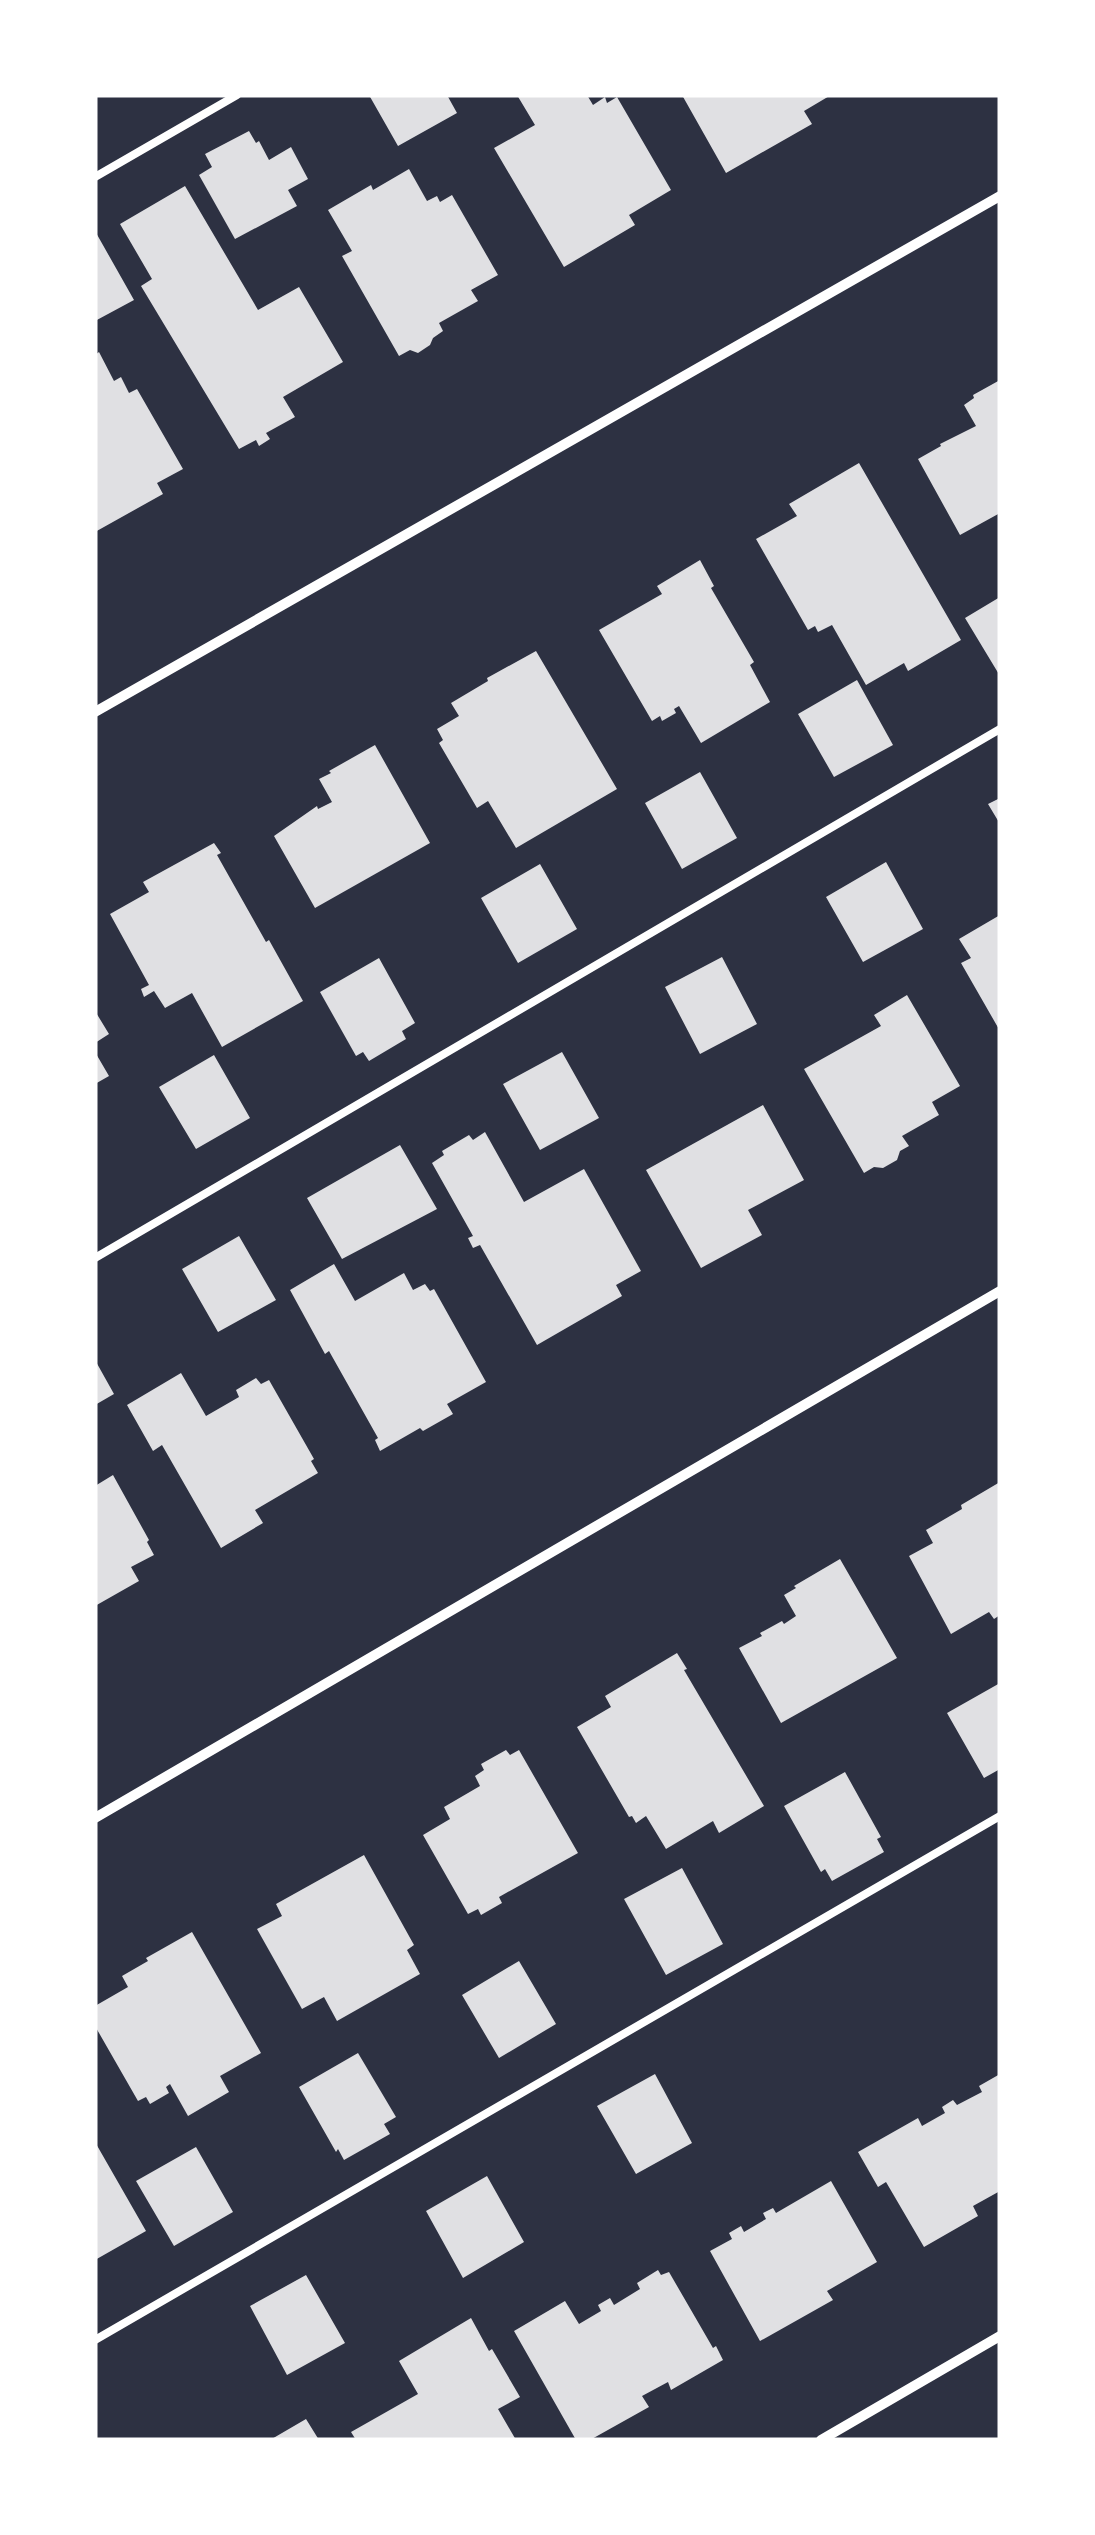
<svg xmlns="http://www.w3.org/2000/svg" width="1095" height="2535" viewBox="0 0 1095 2535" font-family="Spectral,serif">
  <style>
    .building { fill: #e0e0e3 }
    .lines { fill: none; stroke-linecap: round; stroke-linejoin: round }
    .service { stroke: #fff; stroke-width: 8 }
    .minor { stroke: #fff; stroke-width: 10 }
  </style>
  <rect width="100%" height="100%" fill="#2d3142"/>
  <path class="building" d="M 369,95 L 447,95 L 457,113 L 398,146 Z
    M 517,95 L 587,95 L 593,105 L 605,97 L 607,103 L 617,97 L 671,190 L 629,215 L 635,225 L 564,267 L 494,148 L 535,125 Z
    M 682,95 L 831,95 L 804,111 L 812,124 L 726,173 Z
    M 249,131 L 256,143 L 259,141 L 269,160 L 291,147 L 308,179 L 288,190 L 297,206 L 235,239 L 199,175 L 212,167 L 205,154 Z
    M 409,169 L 427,201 L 437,196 L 440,202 L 452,195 L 498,275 L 471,290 L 478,301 L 439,323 L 443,331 L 433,338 L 430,345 L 418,353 L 410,350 L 399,356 L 342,256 L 352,251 L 328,210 L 371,185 L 373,190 Z
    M 185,186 L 258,310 L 299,287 L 343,362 L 283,397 L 295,417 L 266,433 L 270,439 L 259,446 L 256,440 L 239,449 L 141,286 L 152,279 L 120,224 Z
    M 95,231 L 134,300 L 95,321 Z
    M 99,352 L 114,381 L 121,377 L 129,393 L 137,389 L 183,469 L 157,483 L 163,494 L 95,532 L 95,355 Z
    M 1000,380 L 1000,513 L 960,535 L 918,459 L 941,446 L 940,444 L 976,426 L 964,405 L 974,398 L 973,395 Z
    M 859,463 L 961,640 L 908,671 L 904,663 L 866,685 L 832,625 L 818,632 L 815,626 L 808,630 L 756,539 L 797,516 L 789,504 Z
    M 700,560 L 714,586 L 711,588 L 754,662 L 750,665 L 770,702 L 701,743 L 679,706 L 674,709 L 676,713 L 662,721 L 660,716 L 652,721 L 599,630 L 662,594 L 657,586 Z
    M 1000,597 L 1000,676 L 965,618 Z
    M 536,651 L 617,789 L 516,848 L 488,801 L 477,808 L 439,743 L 443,740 L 437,729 L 459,716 L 451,703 L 488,681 L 487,678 Z
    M 857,680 L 893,745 L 834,777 L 798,714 Z
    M 375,745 L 430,843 L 315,908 L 274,836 L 317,806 L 318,809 L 332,802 L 319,779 L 331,773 L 329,771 Z
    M 700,772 L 737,838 L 682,869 L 645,803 Z
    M 1000,798 L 1000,824 L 988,804 Z
    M 214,843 L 221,853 L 217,855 L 266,942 L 269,940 L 303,1001 L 222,1047 L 192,993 L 165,1008 L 154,991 L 144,997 L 141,989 L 149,985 L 110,914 L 149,892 L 143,882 Z
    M 886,862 L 923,929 L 863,962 L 826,897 Z
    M 540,864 L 577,929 L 518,963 L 481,898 Z
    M 1000,915 L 1000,1031 L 961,963 L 971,958 L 959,939 Z
    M 722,957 L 757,1024 L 700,1054 L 665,987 Z
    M 379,958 L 415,1023 L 402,1031 L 406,1039 L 369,1061 L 363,1052 L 356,1056 L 320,992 Z
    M 907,995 L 960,1086 L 932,1102 L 939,1115 L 902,1136 L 909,1146 L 900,1151 L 897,1160 L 883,1168 L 874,1167 L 864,1173 L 804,1069 L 881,1026 L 874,1015 Z
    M 95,1011 L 109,1034 L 95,1043 Z
    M 95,1052 L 109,1076 L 95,1084 Z
    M 562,1052 L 599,1118 L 540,1150 L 503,1084 Z
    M 214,1055 L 250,1118 L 196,1149 L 159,1087 Z
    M 763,1105 L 804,1180 L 748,1210 L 762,1235 L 701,1268 L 646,1170 Z
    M 485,1132 L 524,1202 L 584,1169 L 641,1271 L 616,1285 L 622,1296 L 537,1345 L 480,1245 L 473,1248 L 468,1238 L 473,1236 L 432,1163 L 444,1155 L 442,1151 L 469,1135 L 473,1140 Z
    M 400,1145 L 437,1209 L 342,1259 L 307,1198 Z
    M 239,1236 L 276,1300 L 218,1332 L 182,1269 Z
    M 334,1264 L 355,1301 L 404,1273 L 413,1290 L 425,1284 L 430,1291 L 434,1289 L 486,1382 L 447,1404 L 453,1414 L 423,1431 L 420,1428 L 380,1451 L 375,1440 L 378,1438 L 329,1351 L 325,1354 L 290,1290 Z
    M 95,1360 L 114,1394 L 95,1405 Z
    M 181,1373 L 206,1416 L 239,1397 L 236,1390 L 256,1378 L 261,1384 L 269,1380 L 314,1459 L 311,1461 L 318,1473 L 255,1510 L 263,1523 L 221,1548 L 162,1445 L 153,1451 L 127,1405 Z
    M 113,1475 L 149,1540 L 147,1542 L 154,1555 L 131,1567 L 139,1581 L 95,1606 L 95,1486 Z
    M 1000,1482 L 1000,1615 L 994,1619 L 989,1612 L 951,1634 L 909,1556 L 933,1543 L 926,1530 L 962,1509 L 961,1505 Z
    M 840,1559 L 897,1658 L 781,1723 L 739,1648 L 762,1636 L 760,1633 L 782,1621 L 784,1624 L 796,1616 L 784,1595 L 796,1588 L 794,1586 Z
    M 677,1653 L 687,1669 L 684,1670 L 764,1806 L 719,1833 L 713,1821 L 666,1849 L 646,1816 L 636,1823 L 632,1816 L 629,1817 L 577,1727 L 611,1707 L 605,1696 Z
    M 1000,1683 L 1000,1769 L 984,1778 L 947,1713 Z
    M 506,1750 L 510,1755 L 519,1750 L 578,1853 L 499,1897 L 502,1903 L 481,1915 L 478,1909 L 468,1914 L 423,1835 L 450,1819 L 444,1807 L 480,1786 L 475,1776 L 484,1770 L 481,1764 Z
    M 845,1772 L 881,1837 L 877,1839 L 884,1852 L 832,1881 L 825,1869 L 821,1872 L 784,1806 Z
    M 364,1855 L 414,1945 L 407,1950 L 420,1974 L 337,2021 L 324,1997 L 302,2009 L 257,1929 L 282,1916 L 276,1904 Z
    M 682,1868 L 723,1944 L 666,1975 L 624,1899 Z
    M 192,1932 L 261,2053 L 220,2076 L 229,2092 L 188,2116 L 170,2084 L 166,2087 L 169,2093 L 150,2104 L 146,2097 L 138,2101 L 95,2026 L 95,2006 L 128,1987 L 122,1976 L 148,1961 L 146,1958 Z
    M 519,1961 L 556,2024 L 499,2058 L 462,1995 Z
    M 358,2053 L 396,2117 L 384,2124 L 390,2134 L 344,2160 L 338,2149 L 336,2152 L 299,2087 Z
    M 655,2074 L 692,2143 L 636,2174 L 597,2106 Z
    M 1000,2074 L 1000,2191 L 973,2206 L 978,2216 L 924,2247 L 886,2182 L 878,2187 L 858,2152 L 918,2118 L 922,2126 L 945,2113 L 942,2107 L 953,2100 L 957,2105 L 982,2092 L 979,2086 Z
    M 95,2142 L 146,2231 L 95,2260 Z
    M 196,2147 L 233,2212 L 174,2246 L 136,2181 Z
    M 487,2176 L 524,2242 L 463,2278 L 426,2211 Z
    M 831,2181 L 877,2262 L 827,2291 L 833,2300 L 760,2341 L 710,2251 L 732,2239 L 729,2233 L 741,2226 L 744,2232 L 766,2219 L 763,2213 L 773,2208 L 776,2213 Z
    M 658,2270 L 661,2275 L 669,2272 L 713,2348 L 716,2346 L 723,2360 L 671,2390 L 668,2382 L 642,2396 L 649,2407 L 590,2440 L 576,2440 L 514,2331 L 565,2301 L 579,2324 L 601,2311 L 598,2305 L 610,2298 L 614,2305 L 640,2289 L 637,2283 Z
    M 306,2275 L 345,2343 L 287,2375 L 250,2306 Z
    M 471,2318 L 489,2351 L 492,2349 L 520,2397 L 498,2409 L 516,2440 L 356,2440 L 351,2432 L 418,2394 L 399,2361 Z
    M 306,2419 L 319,2440 L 270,2440 Z"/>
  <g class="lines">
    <path class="service" d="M 95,177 L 237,95
      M 95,1258 L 1000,729
      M 95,2340 L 1000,1816"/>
    <path class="minor" d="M 95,712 L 1000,196
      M 95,1818 L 1000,1291
      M 821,2440 L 1000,2336"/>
  </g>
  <rect width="1095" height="2535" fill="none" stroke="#ffffff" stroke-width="195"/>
</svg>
